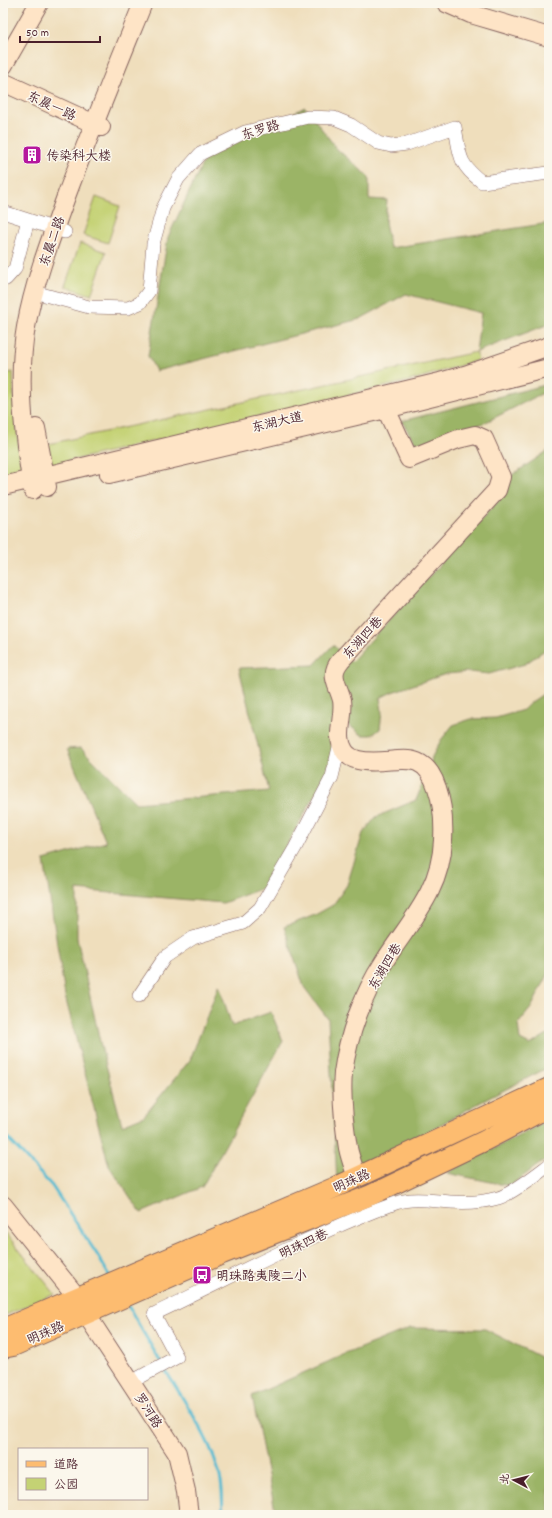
<svg xmlns="http://www.w3.org/2000/svg" width="552" height="1518" viewBox="0 0 552 1518" font-family="Dekko,'LXGW WenKai TC',sans-serif">
  <style>
    .green { fill: #c4d274; stroke: #877850 }
    .forest { fill: #9bb466; stroke: #726a48 }
    .lines { fill: none; stroke-linecap: round; stroke-linejoin: round }
    .stream { stroke: #54bbd2; stroke-width: 3 }
    .street-casing { stroke: #84625e; stroke-width: 14 }
    .secondary-casing { stroke: #84625e; stroke-width: 20 }
    .primary-casing { stroke: #84625e; stroke-width: 22 }
    .street { stroke: #fff; stroke-width: 13 }
    .secondary { stroke: #fee4c6; stroke-width: 18 }
    .primary { stroke: #fdbc70; stroke-width: 20 }
    .labels { text-anchor: middle; stroke-width: 3; stroke-linejoin: round; paint-order: stroke }
    .street-label { font-size: 13px; fill: #4a1f2b; stroke: #fbf7ec }
    .poi-label { font-size: 13px; fill: #4a1f2b; stroke: #fbf7ec; text-anchor: start }
  </style>
  <rect width="100%" height="100%" fill="#fbf7ec"/>
  <filter id="ink" filterUnits="userSpaceOnUse"><feTurbulence type="fractalNoise" baseFrequency=".025" numOctaves="2"/><feDisplacementMap in="SourceGraphic" scale="8" xChannelSelector="R" yChannelSelector="G"/><feConvolveMatrix kernelMatrix="1 2 1 2 8 2 1 2 1" color-interpolation-filters="sRGB"/></filter>
  <filter id="wash" filterUnits="userSpaceOnUse"><feTurbulence type="fractalNoise" baseFrequency=".012" numOctaves="4" result="noise"/><feDisplacementMap in="SourceGraphic" scale="16" xChannelSelector="R" yChannelSelector="G"/><feGaussianBlur stdDeviation="0.9" result="paint"/><feColorMatrix in="noise" values="0 0 0 0 0 0 0 0 0 0 0 0 0 0 0 0 0 1.4 0 .05"/><feComposite in="paint" operator="in"/></filter>
  <g filter="url(#wash)">
    <rect width="100%" height="100%" fill="#efdebc"/>
    <path class="green" d="M 96,197 L 120,206 L 108,243 L 83,235 Z
      M 80,243 L 106,252 L 91,295 L 65,286 Z
      M 476,352 L 478,360 L 409,381 L 52,465 L 48,444 Z
      M 13,372 L 14,406 L 22,471 L 3,474 L 3,374 Z
      M 3,1230 L 55,1294 L 3,1316 Z"/>
    <path class="forest" d="M 305,107 L 337,149 L 369,177 L 369,199 L 387,200 L 385,222 L 390,248 L 549,223 L 549,324 L 476,352 L 481,313 L 406,294 L 360,319 L 156,371 L 148,356 L 168,237 L 205,158 Z
      M 549,384 L 549,393 L 543,393 L 484,423 L 416,445 L 402,421 Z
      M 549,450 L 549,647 L 525,664 L 489,674 L 468,672 L 446,674 L 392,692 L 380,698 L 382,711 L 380,729 L 372,735 L 362,735 L 346,723 L 335,743 L 326,775 L 263,888 L 223,903 L 77,890 L 77,938 L 101,1046 L 122,1125 L 144,1116 L 190,1060 L 219,985 L 232,1026 L 271,1012 L 283,1041 L 202,1187 L 141,1213 L 109,1166 L 65,996 L 44,860 L 106,842 L 67,749 L 81,748 L 136,803 L 269,791 L 239,668 L 314,665 L 333,645 L 351,662 L 507,491 L 509,477 Z
      M 546,692 L 549,692 L 549,973 L 531,1008 L 518,1024 L 520,1040 L 530,1045 L 549,1033 L 549,1067 L 479,1103 L 337,1182 L 328,1019 L 304,987 L 284,927 L 315,915 L 333,905 L 347,885 L 363,833 L 376,817 L 416,800 L 430,767 L 432,757 L 441,740 L 453,725 L 471,719 L 496,718 L 523,710 L 530,703 Z
      M 549,1120 L 549,1157 L 510,1186 L 447,1173 Z
      M 410,1328 L 485,1329 L 540,1357 L 549,1373 L 549,1515 L 276,1515 L 252,1396 L 343,1355 Z"/>
    <g class="lines">
      <path class="stream" d="M 3,1133 L 52,1186 L 98,1256 L 110,1277
        M 127,1304 L 161,1363
        M 164,1368 C 184,1401 214,1443 221,1481 C 223,1492 222,1504 223,1515"/>
    </g>
  </g>
  <g filter="url(#ink)">
    <g class="lines">
      <defs>
        <path id="street" d="M 3,212 L 65,232
          M 3,280 L 6,279 L 15,269 L 28,220
          M 34,292 L 89,307 L 128,308 L 140,303 L 149,291 L 153,244 L 163,208 L 178,179 L 200,154 L 245,132 L 308,117 L 334,118 L 351,125 L 378,143 L 391,146 L 407,144 L 455,127 C 460,155 458,164 482,182 L 549,173
          M 139,996 L 165,957 L 193,938 L 243,923 L 260,908 L 295,848 L 332,777 L 340,743
          M 131,1382 L 177,1357 L 154,1314 C 234,1276 313,1233 396,1203 C 413,1197 433,1201 450,1202 C 465,1203 484,1202 498,1198 C 512,1194 537,1174 549,1165"/>
        <path id="secondary" d="M 446,3 L 471,14 L 549,37
          M 3,66 L 39,3
          M 3,82 L 101,127
          M 36,428 L 47,487
          M 109,474 L 386,409 L 549,368
          M 3,486 L 440,382 L 465,375 L 549,346
          M 33,490 C 24,441 17,377 26,327 C 34,282 51,238 67,194 C 91,130 117,67 143,3
          M 357,1178 C 354,1168 350,1158 348,1148 C 344,1124 341,1097 343,1073 C 348,1035 363,994 384,962 C 410,921 441,891 443,840 C 444,822 443,805 437,788 C 422,742 392,768 358,760 C 354,759 348,756 345,752 C 334,736 345,718 342,700 C 338,684 328,675 341,660 L 497,490 L 501,477 L 484,439 L 475,435 L 458,439 L 409,459 L 386,409
          M 3,1205 L 77,1297 L 86,1314 L 177,1453 L 186,1491 L 189,1515"/>
        <path id="primary" d="M 3,1329 L 336,1187 L 549,1088
          M 3,1348 L 13,1346 L 222,1254 L 371,1195 L 482,1142 L 549,1107"/>
      </defs>
      <use href="#street" class="street-casing"/>
      <use href="#secondary" class="secondary-casing"/>
      <use href="#primary" class="primary-casing"/>
      <use href="#street" class="street"/>
      <use href="#secondary" class="secondary"/>
      <use href="#primary" class="primary"/>
    </g>
  </g>
  <defs>
    <symbol id="building-square" viewBox="-11 -11 22 22"><rect x="-9" y="-9" width="18" height="18" rx="4" fill="#b5179e" stroke="#fbf7ec"/><path d="M-4-6H4V6H1V3H-1V6H-4ZM-2.5-4.3h1.7v1.8h-1.7ZM.8-4.3h1.7v1.8H.8ZM-2.5-1h1.7V.8h-1.7ZM.8-1h1.7V.8H.8Z" fill="#fff"/></symbol>
    <symbol id="bus-square" viewBox="-11 -11 22 22"><rect x="-9" y="-9" width="18" height="18" rx="4" fill="#b5179e" stroke="#fbf7ec"/><path d="M-5-6H5V4H4V6H2V4H-2V6H-4V4H-5ZM-3.5-4V0h7V-4ZM-3.5 1.2v1.5H-2V1.2ZM2 1.2v1.5H3.5V1.2Z" fill="#fff"/></symbol>
  </defs>
  <g fill-rule="evenodd">
    <use href="#building-square" x="21" y="144" width="22" height="22"/>
    <use href="#bus-square" x="191" y="1264" width="22" height="22"/>
  </g>
  <g class="labels">
    <g class="street-label">
      <text transform="translate(52 105) rotate(25)" y="5">东晨一路</text>
      <text transform="translate(260 129) rotate(-17)" y="5">东罗路</text>
      <text transform="translate(51 241) rotate(-71)" y="5">东晨二路</text>
      <text transform="translate(277 421) rotate(-13)" y="5">东湖大道</text>
      <text transform="translate(362 637) rotate(-48)" y="5">东湖四巷</text>
      <text transform="translate(384 966) rotate(-59)" y="5">东湖四巷</text>
      <text transform="translate(351 1180) rotate(-24)" y="5">明珠路</text>
      <text transform="translate(303 1243) rotate(-25)" y="5">明珠四巷</text>
      <text transform="translate(45 1332) rotate(-23)" y="5">明珠路</text>
      <text transform="translate(149 1410) rotate(57)" y="5">罗河路</text>
    </g>
    <g class="poi-label">
      <text x="46" y="160">传染科大楼</text>
      <text x="216" y="1280">明珠路夷陵二小</text>
    </g>
  </g>
  <rect width="552" height="1518" fill="none" stroke="#fbf7ec" stroke-width="16"/>
  <rect x="18" y="1448" width="130" height="52" fill="#fbf7ec" stroke="#b4a19f"/>
  <rect x="26" y="1461" width="20" height="6" fill="#fdbc70" stroke="#b4a19f"/>
  <text x="54" y="1468" font-size="12" fill="#4a1f2b">道路</text>
  <rect x="26" y="1478" width="20" height="12" fill="#c4d274" stroke="#b4a19f"/>
  <text x="54" y="1488" font-size="12" fill="#4a1f2b">公园</text>
  <g transform="translate(514 1480) rotate(277)" stroke="#fbf7ec" stroke-width="3" paint-order="stroke">
  <path d="M0-3L7 15L0 10L-7 15Z" fill="#4a1f2b"/>
  <text y="-6" font-size="11" font-weight="bold" text-anchor="middle" fill="#4a1f2b">北</text>
  </g>
  <path d="M20 36v6h80v-6" fill="none" stroke="#4a1f2b" stroke-width="2"/>
  <text x="26" y="36" font-size="12" fill="#4a1f2b" stroke="#fbf7ec" stroke-width="3" paint-order="stroke">50 m</text>
</svg>
